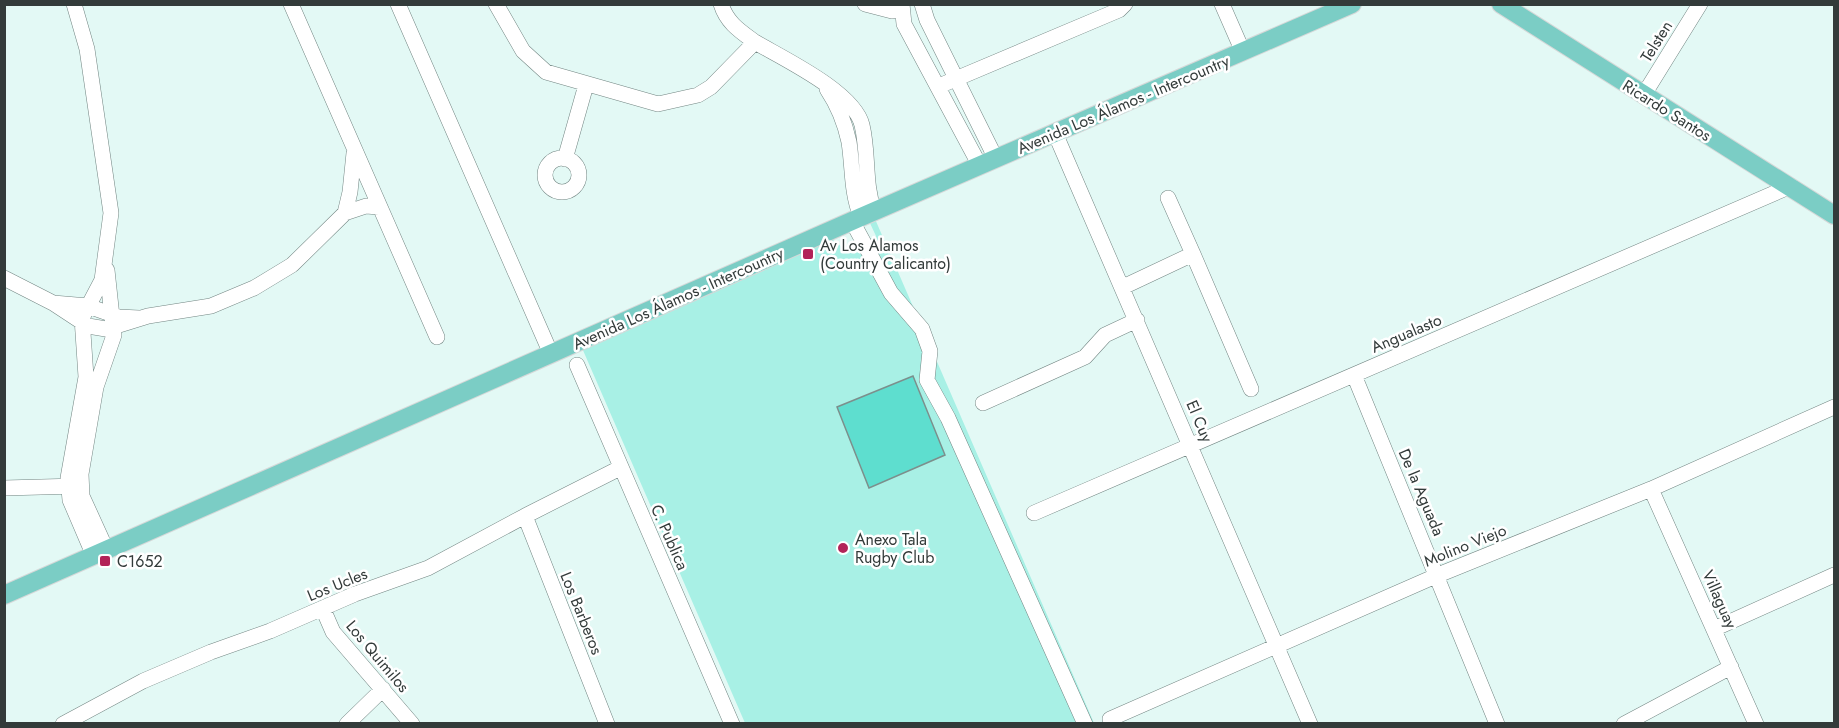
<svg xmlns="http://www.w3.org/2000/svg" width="1839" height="728" viewBox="0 0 1839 728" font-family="Jost,sans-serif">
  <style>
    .green { fill: #a8f0e5 }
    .building { fill: #5edecf; stroke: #7c8f8c; stroke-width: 1.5 }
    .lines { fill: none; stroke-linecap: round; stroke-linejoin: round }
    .minor-casing { stroke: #738683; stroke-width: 16 }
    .major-casing { stroke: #d6d8d8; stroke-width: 20 }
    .minor { stroke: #fff; stroke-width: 15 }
    .major { stroke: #7bcdc5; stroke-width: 18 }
    .poi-dot { fill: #b22358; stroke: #fff; stroke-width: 2 }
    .labels { text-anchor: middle; stroke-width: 5; stroke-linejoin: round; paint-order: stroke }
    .street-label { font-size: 16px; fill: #333b3a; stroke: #fff }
    .poi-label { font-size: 16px; fill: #333b3a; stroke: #fff; text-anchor: start }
  </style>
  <rect width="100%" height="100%" fill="#e3f9f5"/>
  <path class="green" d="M 875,219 L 1094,723 L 745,723 L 582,348 L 829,237 L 846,250 L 876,236 L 869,221 Z"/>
  <path class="building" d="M 913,376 L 945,455 L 869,488 L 837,407 Z"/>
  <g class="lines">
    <defs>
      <path id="minor" d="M 74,4 L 87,49 L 111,213 L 102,280 L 82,318 L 86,377 L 68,478 L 70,500 L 94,556
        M 291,4 L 437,337
        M 398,4 L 551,354
        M 496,4 L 523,51 L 546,72 L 658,104 L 698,95 L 711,87 L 755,42 C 784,59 854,92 862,125 C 869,154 864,183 874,211
        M 721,4 C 727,23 740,31 755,42
        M 865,4 L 892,11 L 901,10
        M 902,4 L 904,24 L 980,166
        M 922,4 L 927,20 L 996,159
        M 1222,4 L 1243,52
        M 939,86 L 1119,10 L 1125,4
        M 827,89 C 837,104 845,123 849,142 C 853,168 851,192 861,217
        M 1643,96 L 1700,4
        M 1055,133 L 1310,724
        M 354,153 L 350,192 L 345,213 L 366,206 L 379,207
        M545 175a17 17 0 1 1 34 0a17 17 0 1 1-34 0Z
        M 565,159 L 586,85
        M 1168,198 L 1193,254
        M 852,221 L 891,293 L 922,329 L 930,351 L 927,380 L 948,418 L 1085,724
        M 4,278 L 53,303
        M 1123,287 L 1193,254 L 1251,389
        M 139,318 L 119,317 L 88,306 L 53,303 L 88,326 L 106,329 L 148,316 L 211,306 L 254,288 L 292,265 L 345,213
        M 577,365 L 732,724
        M 1354,375 L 1497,724
        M 983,403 L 1085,357 L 1105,335 L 1137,320
        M 4,488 L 78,486
        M 1651,489 L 1756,724
        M 1034,513 L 1791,186
        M 525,516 L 607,724
        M 107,551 L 82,496 L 81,474 L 96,387 L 114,335 L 107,270
        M 323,609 L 333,632 L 412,724
        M 1714,629 L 1834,575
        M 1110,719 L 1438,575 L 1651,489 L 1834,407
        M 63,724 L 143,681 L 211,652 L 270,631 L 355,594 L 428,568 L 525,516 L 620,468
        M 347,724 L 383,689
        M 1624,724 L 1731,667"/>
      <path id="major" d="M 1501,4 L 1834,215
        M 4,595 L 861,217 L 1352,4"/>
    </defs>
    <use href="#minor" class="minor-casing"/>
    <use href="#major" class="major-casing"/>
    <use href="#minor" class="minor"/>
    <use href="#major" class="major"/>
  </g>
  <g class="poi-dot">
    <rect x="802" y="248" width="12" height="12" rx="3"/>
    <circle cx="843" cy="548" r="6"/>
    <rect x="99" y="555" width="12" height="12" rx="3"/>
  </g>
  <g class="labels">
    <g class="street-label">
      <text transform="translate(1656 41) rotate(-58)" y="6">Telsten</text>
      <text transform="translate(1123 104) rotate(-23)" y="6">Avenida Los Álamos - Intercountry</text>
      <text transform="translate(1667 110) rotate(32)" y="6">Ricardo Santos</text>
      <text transform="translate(678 298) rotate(-24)" y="6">Avenida Los Álamos - Intercountry</text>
      <text transform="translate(1406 333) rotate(-23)" y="6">Angualasto</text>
      <text transform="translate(1200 421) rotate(67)" y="6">El Cuy</text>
      <text transform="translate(1422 492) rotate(67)" y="6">De la Aguada</text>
      <text transform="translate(670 537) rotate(66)" y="6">C. Publica</text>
      <text transform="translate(1465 545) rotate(-22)" y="6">Molino Viejo</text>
      <text transform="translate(337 584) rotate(-22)" y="6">Los Ucles</text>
      <text transform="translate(1720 599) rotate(66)" y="6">Villaguay</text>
      <text transform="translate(582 613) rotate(68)" y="6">Los Barberos</text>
      <text transform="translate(378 656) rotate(50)" y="6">Los Quimilos</text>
    </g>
    <g class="poi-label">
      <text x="820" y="251">Av Los Alamos<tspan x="820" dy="18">(Country Calicanto)</tspan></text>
      <text x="855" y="545">Anexo Tala<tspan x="855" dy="18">Rugby Club</tspan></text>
      <text x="117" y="567">C1652</text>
    </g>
  </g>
  <rect width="1839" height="728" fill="none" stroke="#333b3a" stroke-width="12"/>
</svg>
